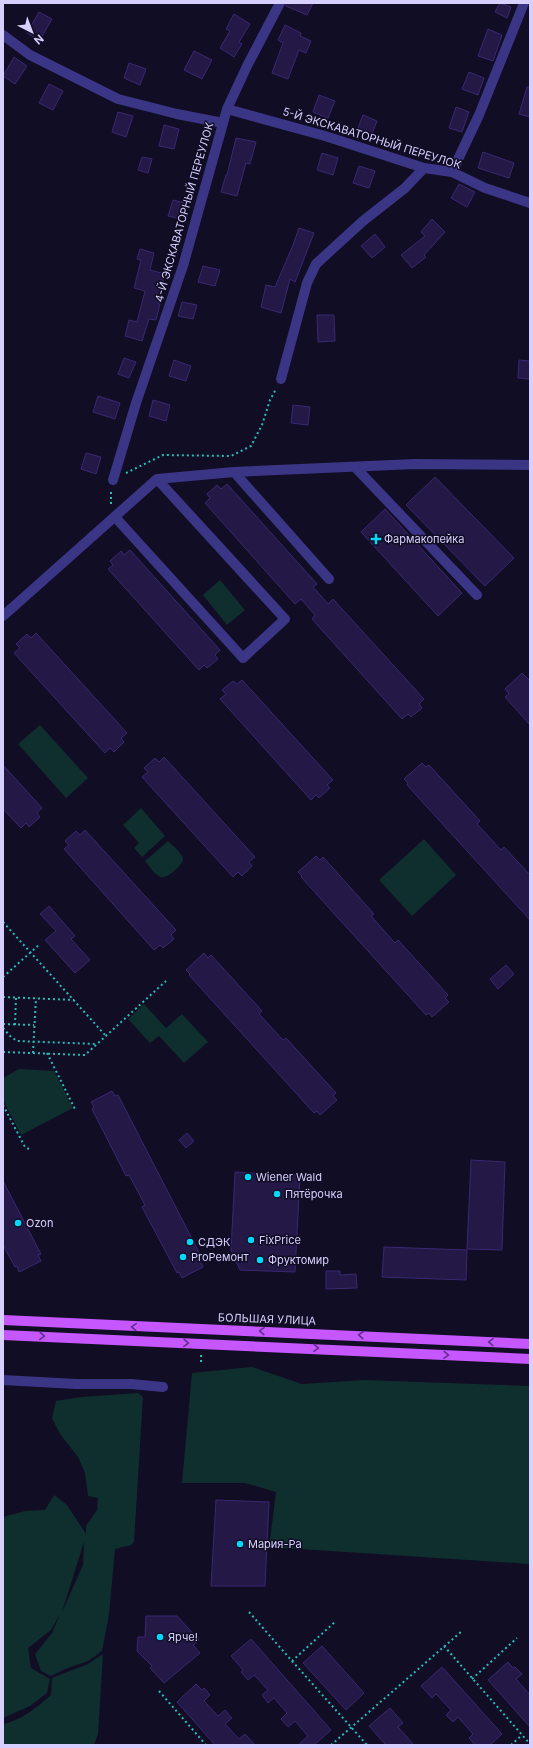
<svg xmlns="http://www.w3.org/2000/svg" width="533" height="1748" viewBox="0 0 533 1748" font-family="Inter,sans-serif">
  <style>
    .green { fill: #0f2e2e; fill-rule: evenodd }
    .building { fill: #231846; stroke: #3a2873 }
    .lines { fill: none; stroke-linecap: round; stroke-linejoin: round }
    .path { stroke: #27bcb8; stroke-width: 2; stroke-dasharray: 2 3; stroke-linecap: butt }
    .minor { stroke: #3b3586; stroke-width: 10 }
    .major { stroke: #c657ff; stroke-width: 10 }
    .oneway { stroke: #622e87 }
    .poi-dot { fill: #00d9fb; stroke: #110d24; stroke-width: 1.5 }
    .labels { text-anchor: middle; stroke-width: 3; stroke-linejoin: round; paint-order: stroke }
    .street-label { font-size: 11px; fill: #d7d0ff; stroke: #110d24 }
    .poi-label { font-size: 11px; fill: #d7d0ff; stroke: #110d24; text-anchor: start }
  </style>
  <rect width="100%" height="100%" fill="#110d24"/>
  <path class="green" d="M 220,580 L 245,610 L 227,625 L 203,595 Z
    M 40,725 L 88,778 L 66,798 L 18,744 Z
    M 141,808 L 165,836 L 142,857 L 134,848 L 139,843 L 123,825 Z
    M 424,839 L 456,875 L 412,916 L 379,880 Z
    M 168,841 C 172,845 181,852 183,858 C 184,864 168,879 161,877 C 155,875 149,866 145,861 Z
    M 144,1004 L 166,1028 L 182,1014 L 208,1042 L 184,1063 L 159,1036 L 150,1043 L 128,1019 Z
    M 19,1069 L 54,1071 L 73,1108 L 21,1135 L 3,1100 L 3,1078 Z
    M 252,1367 L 302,1384 L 365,1380 L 530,1386 L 530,1564 L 269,1547 L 276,1492 L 245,1483 L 182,1483 L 192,1373 Z
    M 138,1393 L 143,1397 L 134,1542 L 131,1545 L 115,1549 L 109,1615 L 102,1651 L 88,1661 L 65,1669 L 51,1676 L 41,1671 L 35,1654 L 52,1633 L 60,1614 L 51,1630 L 28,1648 L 31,1668 L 50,1679 L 47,1693 L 30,1706 L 3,1718 L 3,1517 L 25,1511 L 45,1510 L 54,1495 L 67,1505 L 86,1534 L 86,1526 L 97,1510 L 98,1498 L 88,1496 L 85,1473 L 78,1457 L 60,1434 L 52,1418 L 56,1401 L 81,1397 ZM 84,1542 L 83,1565 L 62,1612 Z
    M 103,1654 L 98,1734 L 94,1745 L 3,1745 L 3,1724 C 22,1720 36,1708 51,1695 L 52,1678 L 88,1664 Z"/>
  <path class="building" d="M 286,3 L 313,3 L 307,15 L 286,6 Z
    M 500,3 L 511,7 L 507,18 L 495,12 Z
    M 39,12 L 52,19 L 40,40 L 27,33 Z
    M 234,14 L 250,24 L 239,42 L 242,44 L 234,57 L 220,48 L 230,31 L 226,29 Z
    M 285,25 L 301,33 L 300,36 L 311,41 L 306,53 L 299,50 L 288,79 L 272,73 L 283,43 L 278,40 Z
    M 488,29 L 502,35 L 493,61 L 478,56 Z
    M 194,51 L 212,60 L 202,79 L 184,70 Z
    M 14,57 L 27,66 L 15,84 L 3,76 Z
    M 129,63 L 146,69 L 140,85 L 124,78 Z
    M 469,72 L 484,78 L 478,95 L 462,89 Z
    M 49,84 L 63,91 L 53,110 L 39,103 Z
    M 527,87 L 530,87 L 530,117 L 519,114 Z
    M 319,95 L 335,101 L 328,118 L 313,112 Z
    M 456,107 L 469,112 L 462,132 L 449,128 Z
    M 118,112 L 133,116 L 126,137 L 112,132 Z
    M 363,115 L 377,121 L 372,134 L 358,128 Z
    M 164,125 L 179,129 L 174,149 L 159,146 Z
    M 236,138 L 256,142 L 250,164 L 246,163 L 237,196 L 221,192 L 226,175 L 227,175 Z
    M 483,152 L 514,163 L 509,178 L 478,168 Z
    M 322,153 L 338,158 L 333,175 L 317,170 Z
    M 142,157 L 152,159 L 148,173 L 138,170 Z
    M 359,166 L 375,171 L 369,188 L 353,183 Z
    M 459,184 L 475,192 L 467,207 L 451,198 Z
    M 173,200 L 185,203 L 180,219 L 168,216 Z
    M 432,219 L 445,232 L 424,255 L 426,257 L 412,268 L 401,255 L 425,236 L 421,232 Z
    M 299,228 L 314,233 L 295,282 L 290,279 L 281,313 L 261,307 L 266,285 L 275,287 L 293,245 Z
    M 375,234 L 385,247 L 372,258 L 361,246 Z
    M 140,249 L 154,253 L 150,270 L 165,274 L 158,304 L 160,304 L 156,320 L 149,319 L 142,341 L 125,336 L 129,320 L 137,322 L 145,291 L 134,288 L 141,260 L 137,259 Z
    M 203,266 L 220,270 L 215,286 L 198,282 Z
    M 182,302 L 197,305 L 193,319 L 178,316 Z
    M 317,315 L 334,315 L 335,341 L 318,342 Z
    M 124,358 L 136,362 L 129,378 L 118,374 Z
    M 174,360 L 191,366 L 186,381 L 169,376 Z
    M 519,360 L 530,361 L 530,379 L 518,378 Z
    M 98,396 L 120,403 L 115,419 L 93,412 Z
    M 153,400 L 170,405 L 166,421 L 149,416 Z
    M 293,405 L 310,407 L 308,425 L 291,423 Z
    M 86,453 L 101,457 L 96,474 L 81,469 Z
    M 435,477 L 514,558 L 485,586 L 406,505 Z
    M 227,484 L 317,584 L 313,587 L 328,604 L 333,599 L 424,699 L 419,704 L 422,708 L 411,717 L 408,714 L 402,719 L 312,619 L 315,615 L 301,599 L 295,604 L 205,503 L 210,498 L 207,494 L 217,485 L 221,489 Z
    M 385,509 L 462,593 L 438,616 L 361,532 Z
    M 130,550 L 220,650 L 215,655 L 218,659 L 207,668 L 204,665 L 199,670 L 108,569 L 113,565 L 110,561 L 121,551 L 124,555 Z
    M 36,633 L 127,733 L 121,738 L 124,742 L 114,752 L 110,748 L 105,753 L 14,653 L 20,648 L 16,644 L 27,634 L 31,638 Z
    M 522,673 L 530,681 L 530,725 L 505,697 L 509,694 L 505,689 Z
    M 242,680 L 333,780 L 327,785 L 330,788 L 319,798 L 316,795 L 311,800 L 220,699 L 226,694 L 222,690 L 233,681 L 237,684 Z
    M 164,757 L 255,857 L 249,862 L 252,866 L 242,876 L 238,872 L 233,877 L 142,777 L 148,772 L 144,768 L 155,758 L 159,762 Z
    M 422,763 L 426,767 L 429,765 L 480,821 L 477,824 L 501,850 L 504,847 L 530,875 L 530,920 L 407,785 L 408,783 L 404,779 Z
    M 3,765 L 42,808 L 37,813 L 40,817 L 29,827 L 26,823 L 21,828 L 3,809 Z
    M 85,830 L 176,930 L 171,935 L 174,939 L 163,948 L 160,945 L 154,950 L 64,849 L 69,845 L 65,841 L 76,831 L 80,835 Z
    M 316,856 L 320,860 L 323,857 L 374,914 L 371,916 L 395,943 L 398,940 L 448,995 L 445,998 L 449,1002 L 432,1017 L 429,1013 L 426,1015 L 301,877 L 302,876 L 298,872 Z
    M 49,906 L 75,936 L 71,939 L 90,960 L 75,973 L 45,940 L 56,931 L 40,914 Z
    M 204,953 L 208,958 L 211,955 L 262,1011 L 259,1014 L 283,1040 L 286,1038 L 336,1093 L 333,1096 L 337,1100 L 320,1115 L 317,1111 L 314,1113 L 189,975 L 190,974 L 186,970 Z
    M 506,965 L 514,974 L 498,989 L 490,979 Z
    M 112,1091 L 115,1096 L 118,1095 L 203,1260 L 200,1261 L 203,1267 L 182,1278 L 179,1272 L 177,1273 L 142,1207 L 145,1205 L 129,1175 L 126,1176 L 92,1109 L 94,1107 L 91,1102 Z
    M 187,1133 L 194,1141 L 186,1148 L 179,1140 Z
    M 471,1160 L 505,1162 L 502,1250 L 467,1249 Z
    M 235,1172 L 300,1176 L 295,1272 L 240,1270 L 231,1250 Z
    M 3,1181 L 41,1254 L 38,1255 L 41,1261 L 19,1272 L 17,1266 L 15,1267 L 3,1245 Z
    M 384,1247 L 467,1250 L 466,1280 L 382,1277 Z
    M 326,1271 L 340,1271 L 340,1275 L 356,1274 L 357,1288 L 326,1289 Z
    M 216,1500 L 269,1502 L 265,1586 L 211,1586 Z
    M 146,1616 L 177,1616 L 199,1640 L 193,1645 L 200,1653 L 164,1683 L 150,1668 L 152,1666 L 137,1651 L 138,1637 L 145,1637 Z
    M 251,1639 L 331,1730 L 314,1745 L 298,1745 L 308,1736 L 295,1721 L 288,1727 L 281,1719 L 287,1713 L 274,1698 L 268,1703 L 262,1695 L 268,1690 L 254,1675 L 248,1680 L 241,1672 L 243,1670 L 231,1656 Z
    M 322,1646 L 364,1693 L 346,1710 L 303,1663 Z
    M 508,1662 L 513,1668 L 515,1667 L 522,1674 L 516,1679 L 530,1695 L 530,1727 L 488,1680 Z
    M 442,1667 L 502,1734 L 490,1745 L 475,1745 L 469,1738 L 473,1734 L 458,1717 L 453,1722 L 446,1715 L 451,1710 L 436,1694 L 432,1698 L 421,1686 Z
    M 196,1684 L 202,1690 L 204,1688 L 210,1695 L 204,1701 L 218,1716 L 225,1710 L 232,1718 L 225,1724 L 239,1739 L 245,1734 L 255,1745 L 215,1745 L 177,1702 Z
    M 390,1708 L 403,1723 L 398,1727 L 414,1745 L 386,1745 L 369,1726 Z"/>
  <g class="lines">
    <path class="path" d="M 126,473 L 163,455 L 231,456 L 251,446 L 262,425 L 270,400 L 276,389
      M 111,504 L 111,491
      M 3,922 L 106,1036
      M 3,977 L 40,944
      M 3,997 L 74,1000
      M 3,1024 L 34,1025
      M 15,1025 L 16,998
      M 3,1028 L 10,1036 L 17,1041 L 96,1044
      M 3,1052 L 85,1055 L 166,981
      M 33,1053 L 36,998
      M 47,1053 L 75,1109
      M 3,1105 L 25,1147 L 29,1149
      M 201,1362 L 201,1355
      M 249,1612 L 292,1661 L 336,1621
      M 444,1646 L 530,1744
      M 292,1661 L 367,1745
      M 472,1679 L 517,1638
      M 159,1691 L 206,1745
      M 331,1745 L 462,1631
      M 511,1745 L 522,1735"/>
    <path class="minor" d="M 3,35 L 30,55 L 118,99 L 177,114 L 223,123
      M 227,109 L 325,136 L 424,168 L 452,172 L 485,188 L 530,203
      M 452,172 L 479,115 L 524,3
      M 281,379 L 307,283 L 316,264 L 363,221 L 405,188 L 424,168
      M 355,467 L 477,595
      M 234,472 L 415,464 L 530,465
      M 157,479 L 234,472 L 329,579
      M 113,480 L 136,403 L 183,266 L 227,109 L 247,66 L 280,3
      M 3,616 L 157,479 L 285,619 L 243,658 L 115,517
      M 3,1380 L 76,1384 L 131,1384 L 163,1387"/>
    <path class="major" d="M 3,1320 C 179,1329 354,1335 530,1344
      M 3,1335 L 530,1359"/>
  </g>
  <defs><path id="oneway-chevron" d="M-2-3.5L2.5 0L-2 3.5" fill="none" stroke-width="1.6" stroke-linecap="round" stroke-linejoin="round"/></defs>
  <g class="oneway">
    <use href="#oneway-chevron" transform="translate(134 1327) rotate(-177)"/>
    <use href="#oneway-chevron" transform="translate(262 1331) rotate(-178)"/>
    <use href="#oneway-chevron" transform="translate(361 1335) rotate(-177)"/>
    <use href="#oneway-chevron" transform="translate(42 1336) rotate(2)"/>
    <use href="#oneway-chevron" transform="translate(491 1342) rotate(-177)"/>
    <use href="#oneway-chevron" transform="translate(186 1343) rotate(2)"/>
    <use href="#oneway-chevron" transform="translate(316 1348) rotate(3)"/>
    <use href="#oneway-chevron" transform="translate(446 1355) rotate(3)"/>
  </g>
  <g class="poi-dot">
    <path d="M374 533h4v4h4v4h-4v4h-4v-4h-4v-4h4z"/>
    <circle cx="248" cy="1177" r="4"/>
    <circle cx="277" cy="1194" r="4"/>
    <circle cx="18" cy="1223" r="4"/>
    <circle cx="251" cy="1240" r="4"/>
    <circle cx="190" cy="1242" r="4"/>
    <circle cx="183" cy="1257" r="4"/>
    <circle cx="260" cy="1260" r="4"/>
    <circle cx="240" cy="1544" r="4"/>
    <circle cx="160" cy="1637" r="4"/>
  </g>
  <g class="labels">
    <g class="street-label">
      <text transform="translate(372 138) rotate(17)" y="4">5-Й ЭКСКАВАТОРНЫЙ ПЕРЕУЛОК</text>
      <text transform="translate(184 212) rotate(-74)" y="4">4-Й ЭКСКАВАТОРНЫЙ ПЕРЕУЛОК</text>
      <text transform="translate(267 1319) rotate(2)" y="4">БОЛЬШАЯ УЛИЦА</text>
    </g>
    <g class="poi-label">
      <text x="384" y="543">Фармакопейка</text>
      <text x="256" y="1181">Wiener Wald</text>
      <text x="285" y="1198">Пятёрочка</text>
      <text x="26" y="1227">Ozon</text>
      <text x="259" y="1244">FixPrice</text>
      <text x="198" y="1246">СДЭК</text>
      <text x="191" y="1261">ProРемонт</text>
      <text x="268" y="1264">Фруктомир</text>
      <text x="248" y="1548">Мария-Ра</text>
      <text x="168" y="1641">Ярче!</text>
    </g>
  </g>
  <rect width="533" height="1748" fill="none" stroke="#d7d0ff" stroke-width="8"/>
  <g transform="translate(32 32) rotate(138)" stroke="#110d24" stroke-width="3" paint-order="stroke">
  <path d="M0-3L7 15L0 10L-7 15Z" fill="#d7d0ff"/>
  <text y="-6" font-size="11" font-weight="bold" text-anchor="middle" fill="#d7d0ff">N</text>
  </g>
</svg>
